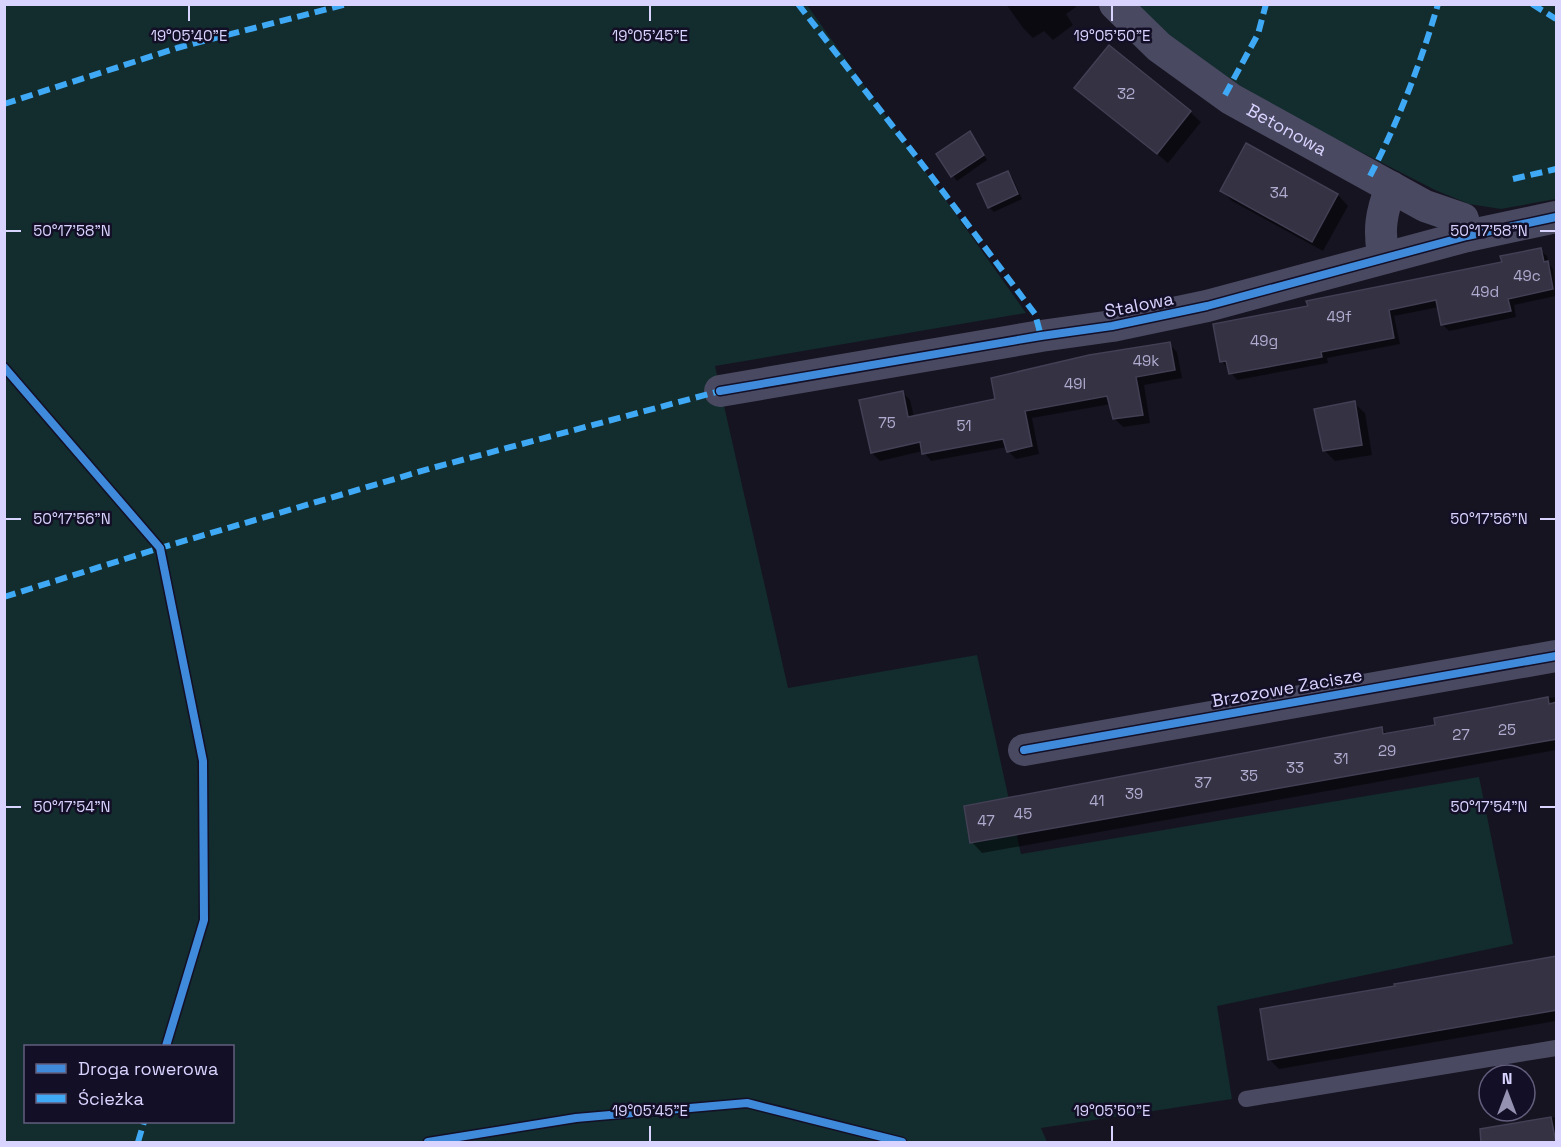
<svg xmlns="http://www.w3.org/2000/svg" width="1561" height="1147" viewBox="0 0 1561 1147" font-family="'Space Grotesk',sans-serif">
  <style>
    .green { fill: #132c2d; fill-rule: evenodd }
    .shadow { fill: #0007 }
    .building { fill: #343243; stroke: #433f54; stroke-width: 1.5 }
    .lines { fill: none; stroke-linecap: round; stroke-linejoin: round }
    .lane { stroke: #4a4962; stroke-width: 16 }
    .street { stroke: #4a4962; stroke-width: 32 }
    .quiet { stroke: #3fa9f5; stroke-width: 6; stroke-dasharray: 12 6; stroke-linecap: butt }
    .cycleway-casing { stroke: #130f26; stroke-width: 11 }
    .cycleway { stroke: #408adc; stroke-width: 8 }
    .ticks { fill: none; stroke: #d9d4ff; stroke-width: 2 }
    .labels { text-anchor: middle; stroke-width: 5; stroke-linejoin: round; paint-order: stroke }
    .number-label { font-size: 15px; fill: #b0acd0 }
    .street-label { font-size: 18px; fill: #d9d4ff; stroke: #130f26 }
    .ticks-label { font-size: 15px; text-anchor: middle; fill: #d9d4ff; stroke: #130f26; stroke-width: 5; stroke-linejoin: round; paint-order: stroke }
  </style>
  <rect width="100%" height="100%" fill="#161421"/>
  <path class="green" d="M 5,5 L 807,5 L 1026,313 L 715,366 L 788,688 L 977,655 L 1021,854 L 1479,777 L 1513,944 L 1217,1006 L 1232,1099 L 1041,1128 L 1047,1142 L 5,1142 ZM 26,1046 L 232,1046 L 232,1122 L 26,1122 Z
    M 1133,5 L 1556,5 L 1556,199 L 1501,209 L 1469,204 L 1435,190 L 1236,88 L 1191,55 Z"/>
  <path class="shadow" d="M 1006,4 L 1075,4 L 1076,7 L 1066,14 L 1073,25 L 1053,40 L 1044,31 L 1033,38 L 1023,28 Z
    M 1076,88 L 1190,112 L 1201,122 L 1168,163 Z
    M 970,133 L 987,160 L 957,181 L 938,155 Z
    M 1247,145 L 1338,195 L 1348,206 L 1323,251 L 1232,201 L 1222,191 Z
    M 1007,173 L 1012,177 L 1022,199 L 994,212 L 989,207 Z
    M 1540,250 L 1547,256 L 1549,264 L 1553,269 L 1556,296 L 1514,305 L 1516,317 L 1449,331 L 1442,324 L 1439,307 L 1394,316 L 1400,344 L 1327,358 L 1328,363 L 1237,380 L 1222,361 L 1309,308 L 1503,263 Z
    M 1169,344 L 1177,352 L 1182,378 L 1144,385 L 1150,423 L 1123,427 L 1115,419 L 1111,404 L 1032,418 L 1039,454 L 1016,459 L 1008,451 L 1007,447 L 931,461 L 923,451 L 880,461 L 872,453 L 902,392 L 910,400 L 914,417 L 997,400 Z
    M 1354,403 L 1365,413 L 1372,455 L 1335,461 L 1324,450 Z
    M 1556,697 L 1556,750 L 982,853 L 972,842 L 1382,729 L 1388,735 L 1437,726 L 1435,719 Z
    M 1556,958 L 1556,1021 L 1279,1069 L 1269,1059 Z
    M 1556,1117 L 1556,1142 L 1498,1142 L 1495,1128 Z"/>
  <path class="building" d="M 1109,45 L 1191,111 L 1157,154 L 1074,88 Z
    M 970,131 L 984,155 L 951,177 L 936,154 Z
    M 1246,143 L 1338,194 L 1312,242 L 1220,191 Z
    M 1008,171 L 1018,194 L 988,208 L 977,184 Z
    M 1541,248 L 1544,262 L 1548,261 L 1553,289 L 1508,299 L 1511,311 L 1441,325 L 1436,300 L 1389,310 L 1394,338 L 1321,352 L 1322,357 L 1229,374 L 1226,361 L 1220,362 L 1213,324 L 1308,306 L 1306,301 L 1502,262 L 1500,256 Z
    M 1170,342 L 1175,370 L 1136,377 L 1143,415 L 1113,419 L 1107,396 L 1025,411 L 1032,446 L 1007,452 L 1003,439 L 922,454 L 920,442 L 871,453 L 859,400 L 903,391 L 908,417 L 995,399 L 991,378 L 1089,355 Z
    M 1355,401 L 1362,445 L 1323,451 L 1314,409 Z
    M 1548,697 L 1549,704 L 1557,702 L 1557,739 L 970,843 L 964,806 L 1382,727 L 1383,734 L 1435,725 L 1434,718 Z
    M 1557,956 L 1557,1010 L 1268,1060 L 1260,1009 L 1395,986 L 1394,984 Z
    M 1551,1117 L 1556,1143 L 1481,1143 L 1480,1129 Z"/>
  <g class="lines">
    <path class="lane" d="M 1246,1099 L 1556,1048"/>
    <g class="street">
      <path id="s1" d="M 1115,4 L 1159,47 L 1231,99 L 1425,206 L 1463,219 L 1467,236"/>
      <path d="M 1384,258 C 1378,231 1381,213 1391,187"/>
      <path d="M 720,391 L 1041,336 L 1112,326 L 1207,306 L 1467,236 L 1556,217"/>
      <path d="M 1024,750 L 1556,656"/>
    </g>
    <path class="quiet" d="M 798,4 L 929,173 L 1035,314 L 1041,336
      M 1532,4 L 1556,19
      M 1225,95 L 1258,34 L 1266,4
      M 4,104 L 177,48 L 347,4
      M 1370,176 C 1398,122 1421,63 1438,4
      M 1513,179 L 1556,169
      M 4,597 L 160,548 L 432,468 L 720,391
      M 138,1142 L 144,1122"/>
    <defs>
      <path id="cycleway" d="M 4,367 L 160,548 L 203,761 L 204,920 L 166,1046
        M 720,391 L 1041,336 L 1112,326 L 1207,306 L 1467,236 L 1556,217
        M 1024,750 L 1556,656
        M 428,1142 L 576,1118 L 747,1103 L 902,1142"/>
    </defs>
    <use href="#cycleway" class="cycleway-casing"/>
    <use href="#cycleway" class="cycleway"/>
  </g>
  <path class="ticks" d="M 189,6 L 189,21M 650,6 L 650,21M 1112,6 L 1112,21M 6,231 L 21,231M 1540,231 L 1555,231M 6,519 L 21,519M 1540,519 L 1555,519M 6,807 L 21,807M 1540,807 L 1555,807M 650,1126 L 650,1141M 1112,1126 L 1112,1141"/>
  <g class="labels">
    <g class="number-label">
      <text x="1126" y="99">32</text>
      <text x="1279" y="198">34</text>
      <text x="1527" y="281">49c</text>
      <text x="1485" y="297">49d</text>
      <text x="1339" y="322">49f</text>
      <text x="1264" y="346">49g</text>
      <text x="1146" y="366">49k</text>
      <text x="1075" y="389">49l</text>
      <text x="887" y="428">75</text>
      <text x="964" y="431">51</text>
      <text x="1507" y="735">25</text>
      <text x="1461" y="740">27</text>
      <text x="1387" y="756">29</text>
      <text x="1341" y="764">31</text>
      <text x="1295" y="773">33</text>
      <text x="1249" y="781">35</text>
      <text x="1203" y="788">37</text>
      <text x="1134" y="799">39</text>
      <text x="1097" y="806">41</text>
      <text x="1023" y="819">45</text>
      <text x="986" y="826">47</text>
    </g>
    <g class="street-label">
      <text dy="6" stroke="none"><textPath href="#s1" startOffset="214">Betonowa</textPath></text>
      <text transform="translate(1139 305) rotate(-11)" y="6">Stalowa</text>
      <text transform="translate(1287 688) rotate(-10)" y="6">Brzozowe Zacisze</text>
    </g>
  </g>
  <g class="ticks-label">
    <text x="189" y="41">19°05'40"E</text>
    <text x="650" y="41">19°05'45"E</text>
    <text x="1112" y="41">19°05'50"E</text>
    <text x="72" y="236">50°17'58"N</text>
    <text x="1489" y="236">50°17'58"N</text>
    <text x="72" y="524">50°17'56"N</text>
    <text x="1489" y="524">50°17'56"N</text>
    <text x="72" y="812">50°17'54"N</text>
    <text x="1489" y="812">50°17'54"N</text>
    <text x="650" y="1116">19°05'45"E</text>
    <text x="1112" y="1116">19°05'50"E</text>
  </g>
  <rect width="1561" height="1147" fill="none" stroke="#d9d4ff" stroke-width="12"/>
  <rect x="24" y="1045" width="210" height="78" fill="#130f26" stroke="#625e7d" stroke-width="1.5"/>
  <rect x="36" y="1064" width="30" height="9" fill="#408adc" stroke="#625e7d" stroke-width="1.5"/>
  <text x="78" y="1075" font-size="18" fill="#d9d4ff">Droga rowerowa</text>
  <rect x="36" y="1094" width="30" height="9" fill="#3fa9f5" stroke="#625e7d" stroke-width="1.5"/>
  <text x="78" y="1105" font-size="18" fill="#d9d4ff">Ścieżka</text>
  <g transform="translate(1507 1093)"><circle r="28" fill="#130f26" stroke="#625e7d" stroke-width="1.5"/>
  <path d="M0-4.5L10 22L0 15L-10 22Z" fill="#9591b1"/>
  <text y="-9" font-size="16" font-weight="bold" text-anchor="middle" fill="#d9d4ff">N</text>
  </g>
</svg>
